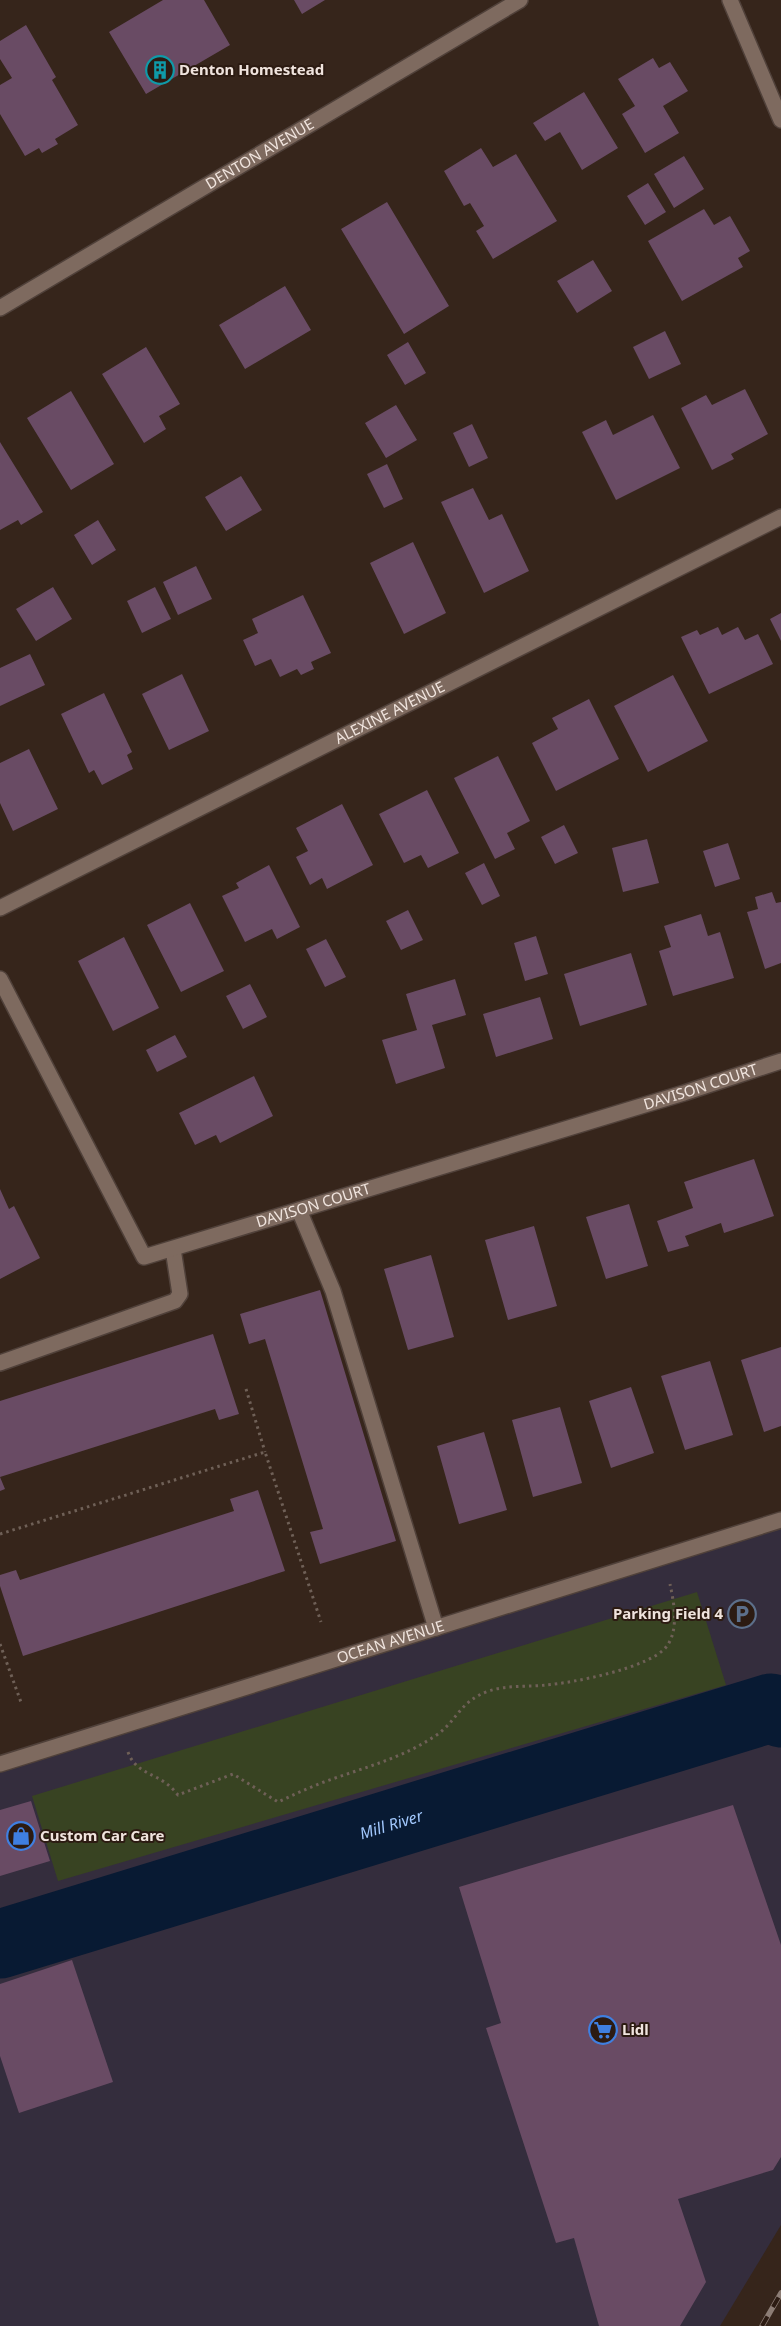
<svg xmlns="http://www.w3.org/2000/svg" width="781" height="2326" viewBox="0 0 781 2326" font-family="'Noto Sans',sans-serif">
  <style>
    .commercial { fill: #342d3d }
    .green { fill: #384322 }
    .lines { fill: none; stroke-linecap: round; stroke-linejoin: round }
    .river { stroke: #081a33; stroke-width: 69 }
    .building { fill: #694b64 }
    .service-casing { stroke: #50413a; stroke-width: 18 }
    .minor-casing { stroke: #50413a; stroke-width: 18 }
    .tertiary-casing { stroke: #50413a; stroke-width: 18 }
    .secondary-casing { stroke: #50413a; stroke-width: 18 }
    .path { stroke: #6f6057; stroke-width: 3; stroke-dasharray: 2.5 4; stroke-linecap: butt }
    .service { stroke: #7e6a5f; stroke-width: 15 }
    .minor { stroke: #7e6a5f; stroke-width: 15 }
    .tertiary { stroke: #7e6a5f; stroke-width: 15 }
    .secondary { stroke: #7e6a5f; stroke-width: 15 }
    .rail-casing { stroke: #8c7d75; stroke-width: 5.5 }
    .rail { stroke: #2c1b12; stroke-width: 4; stroke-dasharray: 11; stroke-linecap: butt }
    .labels { text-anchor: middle; stroke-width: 4; stroke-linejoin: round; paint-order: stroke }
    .poi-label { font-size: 15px; font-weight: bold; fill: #f0e4de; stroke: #2c1b12; text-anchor: start }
    .street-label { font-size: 15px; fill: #f0e4de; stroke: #2c1b12 }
    .water-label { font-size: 16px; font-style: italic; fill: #a1c7fc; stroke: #2c1b12 }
  </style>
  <rect width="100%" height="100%" fill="#36251b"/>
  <path class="commercial" d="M 781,1515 L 781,2225 L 720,2326 L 0,2326 L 0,1765 Z"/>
  <path class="green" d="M 697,1592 L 726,1685 L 58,1881 L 32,1796 Z"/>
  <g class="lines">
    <path class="river" id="s1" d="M 0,1944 L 771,1708 L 781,1713"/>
  </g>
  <path class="building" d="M 163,0 L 204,0 L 230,45 L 146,94 L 109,32 Z
    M 294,0 L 325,0 L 302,14 Z
    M 26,25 L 56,77 L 52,80 L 78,125 L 55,139 L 58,144 L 42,153 L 39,148 L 25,156 L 0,114 L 0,85 L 12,78 L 0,59 L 0,41 Z
    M 653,58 L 659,68 L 670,62 L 688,91 L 663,106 L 679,133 L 645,153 L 622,114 L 635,106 L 618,79 Z
    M 584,92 L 618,148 L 582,170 L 560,132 L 545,141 L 533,123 Z
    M 481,148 L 493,167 L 516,154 L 557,221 L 493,259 L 476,231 L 484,226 L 470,203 L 464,206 L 444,171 Z
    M 684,156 L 704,189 L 674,208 L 654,174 Z
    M 648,183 L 666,212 L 645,225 L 627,196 Z
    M 387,202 L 449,306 L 404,334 L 341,229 Z
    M 704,209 L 714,225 L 730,216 L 750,251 L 738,258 L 743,267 L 682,301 L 648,241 Z
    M 593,260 L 612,291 L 577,313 L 557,281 Z
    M 285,286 L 311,330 L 245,369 L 219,325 Z
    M 665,331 L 681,364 L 649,379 L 633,347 Z
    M 408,342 L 426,373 L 405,385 L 387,355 Z
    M 146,347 L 180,404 L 159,416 L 166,429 L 144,443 L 102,374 Z
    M 745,389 L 768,434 L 731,454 L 734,459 L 712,470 L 681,408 L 706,395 L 712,405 Z
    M 71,391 L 114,464 L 71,490 L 27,418 Z
    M 396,405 L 417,440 L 386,458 L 365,423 Z
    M 653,415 L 680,468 L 616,500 L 582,432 L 606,420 L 613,435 Z
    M 472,424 L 488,458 L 469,467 L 453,433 Z
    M 0,442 L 43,512 L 21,525 L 18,520 L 0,530 Z
    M 387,464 L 403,499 L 384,508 L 367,474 Z
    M 241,476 L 262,510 L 226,531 L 205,497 Z
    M 473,488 L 489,520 L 502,514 L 529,571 L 484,593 L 441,502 Z
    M 98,520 L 116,550 L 92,565 L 74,535 Z
    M 413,542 L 446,613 L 404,634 L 370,563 Z
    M 196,566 L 212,599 L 178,615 L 163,582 Z
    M 53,587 L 72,619 L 36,641 L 16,609 Z
    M 155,587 L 171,619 L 142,633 L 127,601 Z
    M 303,595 L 331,653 L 311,662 L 314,669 L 301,675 L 297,669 L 280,677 L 271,659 L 255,666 L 243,640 L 258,633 L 252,619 Z
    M 781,613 L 781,641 L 770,619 Z
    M 718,627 L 722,635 L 738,627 L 745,640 L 758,634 L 773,664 L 709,694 L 681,637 L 697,630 L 700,635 Z
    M 30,654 L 45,685 L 0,706 L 0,668 Z
    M 182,674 L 209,731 L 169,750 L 142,694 Z
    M 673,675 L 708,741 L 648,772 L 614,706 Z
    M 104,693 L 132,752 L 127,755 L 133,769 L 102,785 L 94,770 L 89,773 L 61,714 Z
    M 589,699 L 619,759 L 556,791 L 532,743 L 558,729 L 552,718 Z
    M 29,749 L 58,809 L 13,831 L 0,803 L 0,763 Z
    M 498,756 L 530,821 L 507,833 L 515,849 L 495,859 L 454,778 Z
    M 427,790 L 459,853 L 428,868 L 421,855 L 404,863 L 379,814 Z
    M 342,804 L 373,865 L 327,889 L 322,878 L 310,885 L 296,857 L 308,851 L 296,828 Z
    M 564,825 L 578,853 L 555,864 L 541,837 Z
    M 647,839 L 659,883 L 623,892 L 612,848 Z
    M 728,843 L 740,879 L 715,887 L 703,851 Z
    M 484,863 L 500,896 L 482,905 L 465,873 Z
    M 269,865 L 300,927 L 277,939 L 272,929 L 245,942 L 222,896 L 239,888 L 236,883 Z
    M 772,892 L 776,903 L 781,902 L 781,963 L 765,969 L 747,912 L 758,909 L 755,897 Z
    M 190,903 L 224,971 L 181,992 L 147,925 Z
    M 408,910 L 423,940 L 401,950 L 386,921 Z
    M 701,914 L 708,936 L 720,932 L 734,978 L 673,996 L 659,951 L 671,947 L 664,926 Z
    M 536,936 L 548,974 L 525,981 L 514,943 Z
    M 124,937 L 159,1008 L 113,1031 L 78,961 Z
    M 326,939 L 346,977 L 325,987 L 306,949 Z
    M 631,953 L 647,1005 L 580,1026 L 564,974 Z
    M 455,979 L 466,1015 L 432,1025 L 445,1068 L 396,1084 L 382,1040 L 417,1030 L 406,994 Z
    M 250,984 L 267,1017 L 243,1029 L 226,996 Z
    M 540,997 L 553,1039 L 496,1057 L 483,1014 Z
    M 175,1035 L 187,1057 L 157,1072 L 146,1050 Z
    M 254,1076 L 273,1116 L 220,1143 L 216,1135 L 195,1145 L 179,1113 Z
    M 754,1159 L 774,1216 L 724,1233 L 721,1223 L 685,1236 L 689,1246 L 668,1252 L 657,1221 L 693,1208 L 684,1182 Z
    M 0,1189 L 9,1209 L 14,1206 L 40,1258 L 0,1279 Z
    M 629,1204 L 648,1266 L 606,1279 L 586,1217 Z
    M 534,1226 L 557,1306 L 508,1320 L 485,1240 Z
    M 431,1255 L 454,1337 L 408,1350 L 384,1269 Z
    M 320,1290 L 396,1541 L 320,1564 L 310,1532 L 323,1529 L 265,1339 L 249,1344 L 240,1314 Z
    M 213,1334 L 239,1414 L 219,1420 L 215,1409 L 0,1477 L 5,1489 L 0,1491 L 0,1401 Z
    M 781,1347 L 781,1426 L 764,1432 L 741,1360 Z
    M 710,1361 L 733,1435 L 685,1450 L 661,1376 Z
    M 631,1387 L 654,1453 L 611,1468 L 589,1401 Z
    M 560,1407 L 582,1483 L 533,1497 L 512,1420 Z
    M 484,1432 L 507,1510 L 459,1524 L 437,1446 Z
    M 258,1490 L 285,1571 L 23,1656 L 0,1586 L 0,1575 L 16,1570 L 20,1580 L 234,1511 L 230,1499 Z
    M 31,1801 L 50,1861 L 0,1876 L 0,1810 Z
    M 733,1805 L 781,1945 L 781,2157 L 773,2170 L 678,2199 L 706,2282 L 680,2326 L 599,2326 L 574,2238 L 556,2243 L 486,2028 L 501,2023 L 459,1887 Z
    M 72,1960 L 113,2082 L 19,2113 L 0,2056 L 0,1984 Z"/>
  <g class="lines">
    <defs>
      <path id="service" d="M 299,1210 L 333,1291 L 436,1628
        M 0,1363 L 175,1301 L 180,1294 L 173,1249"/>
      <g id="minor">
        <path d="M 730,0 L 781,120"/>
        <path id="s2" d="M 0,908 L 781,517"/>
        <path id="s3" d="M 0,979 L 144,1257 L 684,1093 L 781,1061"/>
      </g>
      <g id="tertiary">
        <path id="s4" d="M 0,308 L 520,0"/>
      </g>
      <g id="secondary">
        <path id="s5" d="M 0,1764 L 781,1520"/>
      </g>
    </defs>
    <use href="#service" class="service-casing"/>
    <use href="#minor" class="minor-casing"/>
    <use href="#tertiary" class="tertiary-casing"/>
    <use href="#secondary" class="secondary-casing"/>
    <path class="path" d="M 246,1389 L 265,1452
      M 0,1534 L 265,1452 L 321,1622
      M 0,1644 L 22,1705
      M 128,1752 C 135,1772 153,1773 167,1784 C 171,1787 175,1791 178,1795 L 233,1774 L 278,1802 C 293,1795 308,1788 324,1782 C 362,1768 401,1759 435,1736 C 457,1722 459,1701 489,1691 C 506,1685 528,1687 546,1685 C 572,1683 651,1668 667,1646 C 679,1629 674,1603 670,1584"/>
    <use href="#service" class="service"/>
    <use href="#minor" class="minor"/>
    <use href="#tertiary" class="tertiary"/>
    <use href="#secondary" class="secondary"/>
    <defs>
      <path id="rail" d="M 762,2326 L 781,2293"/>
    </defs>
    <use href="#rail" class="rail-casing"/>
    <use href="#rail" class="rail"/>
  </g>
  <defs>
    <symbol id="building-ring" viewBox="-11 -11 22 22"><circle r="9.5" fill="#2c1b12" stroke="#0f9aa8" stroke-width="1.5"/><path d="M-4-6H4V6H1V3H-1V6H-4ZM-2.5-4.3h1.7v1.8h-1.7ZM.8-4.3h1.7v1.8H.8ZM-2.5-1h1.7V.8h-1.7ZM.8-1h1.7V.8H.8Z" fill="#0f9aa8"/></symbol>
    <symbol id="parking-ring" viewBox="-11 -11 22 22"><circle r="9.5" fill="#2c1b12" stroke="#5c6f8a" stroke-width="1.5"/><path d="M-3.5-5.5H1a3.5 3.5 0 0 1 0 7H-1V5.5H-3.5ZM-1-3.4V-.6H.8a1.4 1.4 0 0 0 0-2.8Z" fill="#5c6f8a"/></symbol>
    <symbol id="shop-ring" viewBox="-11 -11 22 22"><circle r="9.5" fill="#2c1b12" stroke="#3f7fe0" stroke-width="1.5"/><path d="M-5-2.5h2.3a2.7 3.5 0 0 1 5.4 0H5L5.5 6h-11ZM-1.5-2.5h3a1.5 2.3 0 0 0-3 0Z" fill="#3f7fe0"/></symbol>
    <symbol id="supermarket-ring" viewBox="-11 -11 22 22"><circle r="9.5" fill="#2c1b12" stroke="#3f7fe0" stroke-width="1.5"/><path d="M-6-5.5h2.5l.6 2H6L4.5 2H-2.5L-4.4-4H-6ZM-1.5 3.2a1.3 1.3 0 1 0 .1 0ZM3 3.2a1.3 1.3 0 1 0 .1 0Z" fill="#3f7fe0"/></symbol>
  </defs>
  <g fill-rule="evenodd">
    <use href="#building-ring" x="144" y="54" width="32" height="32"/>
    <use href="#parking-ring" x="726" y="1598" width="32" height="32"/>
    <use href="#shop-ring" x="5" y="1820" width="32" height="32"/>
    <use href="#supermarket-ring" x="587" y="2014" width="32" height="32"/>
  </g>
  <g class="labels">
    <g class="poi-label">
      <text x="179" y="75">Denton Homestead</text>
      <text x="723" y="1619" text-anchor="end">Parking Field 4</text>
      <text x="40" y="1841">Custom Car Care</text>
      <text x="622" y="2035">Lidl</text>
    </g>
    <g class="street-label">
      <text dy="5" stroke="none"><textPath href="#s4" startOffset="302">DENTON AVENUE</textPath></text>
      <text dy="5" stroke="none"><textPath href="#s2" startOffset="436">ALEXINE AVENUE</textPath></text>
      <text dy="5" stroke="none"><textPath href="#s3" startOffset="895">DAVISON COURT</textPath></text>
      <text dy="5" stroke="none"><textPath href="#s3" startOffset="490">DAVISON COURT</textPath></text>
      <text dy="5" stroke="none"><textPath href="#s5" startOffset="409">OCEAN AVENUE</textPath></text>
    </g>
    <g class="water-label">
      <text dy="6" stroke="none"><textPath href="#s1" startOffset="409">Mill River</textPath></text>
    </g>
  </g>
</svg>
